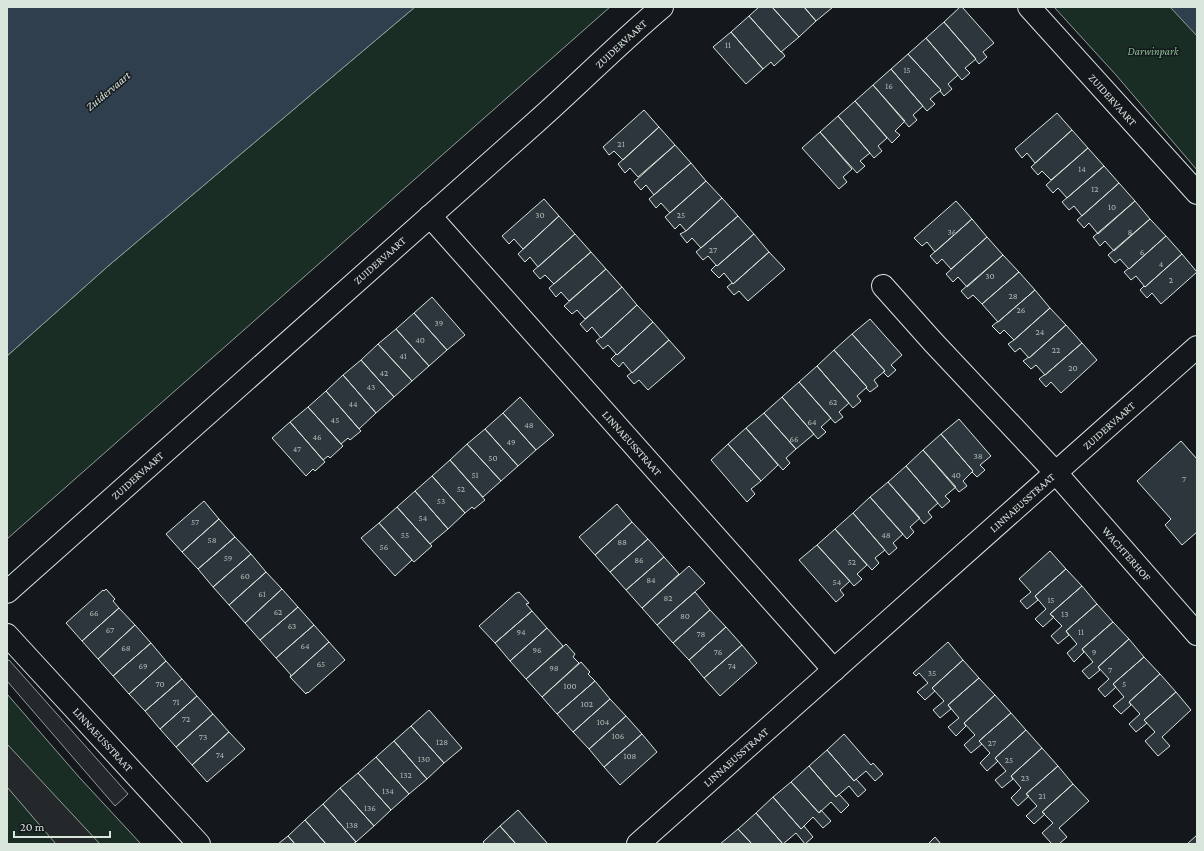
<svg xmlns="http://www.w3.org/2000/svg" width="1204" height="851" viewBox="0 0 1204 851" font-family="'Crimson Pro',serif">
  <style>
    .green { fill: #1a2d24; stroke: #939e99 }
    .parking { fill: #24282b; stroke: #939e99 }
    .water { fill: #2f3f4d; stroke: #939e99 }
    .building { fill: #2c363c; stroke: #d8e6dc }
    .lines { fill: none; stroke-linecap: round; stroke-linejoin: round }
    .minor-casing { stroke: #d8e6dc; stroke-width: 24 }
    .tertiary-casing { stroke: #d8e6dc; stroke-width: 24 }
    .minor { stroke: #14181c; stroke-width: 22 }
    .tertiary { stroke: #14181c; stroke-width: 22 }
    .labels { text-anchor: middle; stroke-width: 3; stroke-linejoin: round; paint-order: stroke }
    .number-label { font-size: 9px; fill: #adbab4 }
    .street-label { font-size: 11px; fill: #d8e6dc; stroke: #14181c }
    .park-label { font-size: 11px; font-style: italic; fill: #8ac095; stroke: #14181c }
    .water-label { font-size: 12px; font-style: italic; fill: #d8e6dc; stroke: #14181c }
  </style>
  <rect width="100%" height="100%" fill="#14181c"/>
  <path class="green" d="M 415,7 L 610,7 L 7,539 L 7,356 L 107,267 Z
    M 1054,7 L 1197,7 L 1197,170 L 1116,75 Z
    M 7,694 L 79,777 L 141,844 L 7,844 Z"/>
  <path class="parking" d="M 9,660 L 128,794 L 115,806 L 7,681 L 7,661 Z
    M 7,744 L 100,844 L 56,844 L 7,787 Z"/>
  <path class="water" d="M 7,7 L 415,7 L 107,267 L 7,356 Z
    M 1170,7 L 1197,7 L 1197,36 Z"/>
  <path class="building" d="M 759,7 L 772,7 L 799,37 L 781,52 L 749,16 Z
    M 772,7 L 804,7 L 816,21 L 799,37 Z
    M 804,7 L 833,7 L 816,21 Z
    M 960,7 L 962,7 L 994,43 L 983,52 L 987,57 L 979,64 L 975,59 L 976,59 L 944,22 Z
    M 749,16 L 781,52 L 782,52 L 785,56 L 774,66 L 771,62 L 763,69 L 731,32 Z
    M 944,22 L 976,59 L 965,68 L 970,73 L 962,80 L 926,38 Z
    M 731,32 L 763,69 L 746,84 L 713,47 Z
    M 926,38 L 958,75 L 948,84 L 952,89 L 944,96 L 940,91 L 941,90 L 908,54 Z
    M 908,54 L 941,90 L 930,99 L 935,104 L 927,111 L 891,69 Z
    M 891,69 L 923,106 L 913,115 L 917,120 L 909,127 L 873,85 Z
    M 873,85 L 905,121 L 895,131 L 900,135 L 892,143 L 855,101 Z
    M 855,101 L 887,138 L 878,146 L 882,151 L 874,158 L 838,116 Z
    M 644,110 L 659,127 L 623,160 L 614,151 L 609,155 L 603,147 Z
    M 1057,113 L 1072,130 L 1035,163 L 1027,153 L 1022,158 L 1015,149 Z
    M 838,116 L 870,153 L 860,161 L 865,166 L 857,173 L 820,132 Z
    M 659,127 L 675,145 L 638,177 L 630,168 L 625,173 L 618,164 Z
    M 1072,130 L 1088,148 L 1051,180 L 1042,171 L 1038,175 L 1031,167 Z
    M 820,132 L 852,169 L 843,177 L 847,182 L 839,189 L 802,148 Z
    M 675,145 L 691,163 L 654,195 L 646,185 L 641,190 L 634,182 Z
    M 1088,148 L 1104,166 L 1067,198 L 1058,188 L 1053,193 L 1046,185 Z
    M 691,163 L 706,181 L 670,213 L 661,203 L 656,208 L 649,199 Z
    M 1104,166 L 1119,183 L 1082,216 L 1074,206 L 1069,210 L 1062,202 Z
    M 706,181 L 722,198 L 686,231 L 680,224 L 675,229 L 665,217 Z
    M 1119,183 L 1135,201 L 1098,234 L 1089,223 L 1084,228 L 1077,220 Z
    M 722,198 L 738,216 L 701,248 L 692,238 L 687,243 L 680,234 L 686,231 Z
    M 544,199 L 559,216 L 523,249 L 514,239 L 509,244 L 502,236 Z
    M 956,201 L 972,219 L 935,252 L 927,242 L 922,246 L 914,238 Z
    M 1135,201 L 1150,219 L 1114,251 L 1105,241 L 1100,246 L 1093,237 Z
    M 559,216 L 575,234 L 538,267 L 530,257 L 525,262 L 518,254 Z
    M 738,216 L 754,234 L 717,266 L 708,256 L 703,260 L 696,252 Z
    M 972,219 L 987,237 L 951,269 L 942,259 L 937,264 L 930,256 Z
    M 1150,219 L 1166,236 L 1129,269 L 1120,259 L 1115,263 L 1108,255 Z
    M 575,234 L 591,252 L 554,284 L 545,275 L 540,279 L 533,271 Z
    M 754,234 L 769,252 L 733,284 L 724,273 L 719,278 L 711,270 L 716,265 L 717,266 Z
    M 1166,236 L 1182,254 L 1145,287 L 1136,276 L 1131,280 L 1124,272 L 1129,268 L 1129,269 Z
    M 987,237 L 1003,255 L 967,287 L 958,277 L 953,282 L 946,274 Z
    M 591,252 L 606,269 L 569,301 L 561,292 L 556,297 L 549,288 Z
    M 769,252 L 785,269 L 748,301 L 739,291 L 734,295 L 727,287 L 732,283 L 733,284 Z
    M 1182,254 L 1197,272 L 1161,304 L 1152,293 L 1147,298 L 1140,290 L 1144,286 L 1145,287 Z
    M 1003,255 L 1019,272 L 982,304 L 973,295 L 968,299 L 961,291 Z
    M 606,269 L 622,287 L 585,319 L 577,310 L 572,314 L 564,306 Z
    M 1019,272 L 1035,290 L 998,322 L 982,304 Z
    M 622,287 L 637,305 L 601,338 L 592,327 L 587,332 L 580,324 Z
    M 1035,290 L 1050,308 L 1014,340 L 1004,330 L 1000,334 L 992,326 L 997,322 L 998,322 Z
    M 432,297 L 465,335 L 447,350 L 414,313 Z
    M 637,305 L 653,322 L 617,355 L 608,345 L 603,349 L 596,341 L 601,337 L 601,338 Z
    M 1050,308 L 1066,325 L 1029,358 L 1020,348 L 1015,352 L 1008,344 L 1014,340 Z
    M 414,313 L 447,350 L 429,366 L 396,329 Z
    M 870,319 L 902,355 L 891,365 L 896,370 L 888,377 L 883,372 L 885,371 L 852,334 Z
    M 653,322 L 669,340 L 632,373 L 623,362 L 619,367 L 611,359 L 616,354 L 617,355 Z
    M 1066,325 L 1082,343 L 1045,375 L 1036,365 L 1031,369 L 1023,361 L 1029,357 L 1029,358 Z
    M 396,329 L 429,366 L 412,381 L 378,344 Z
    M 852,334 L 885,371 L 874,380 L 878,386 L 870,392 L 866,388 L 867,387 L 834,350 Z
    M 669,340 L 685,358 L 648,390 L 639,380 L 634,384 L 627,376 L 632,372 L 632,373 Z
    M 1082,343 L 1097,360 L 1061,393 L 1051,382 L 1046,387 L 1039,379 L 1044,375 L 1045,375 Z
    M 378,344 L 412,381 L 394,397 L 361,360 Z
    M 834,350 L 867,387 L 857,396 L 861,401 L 853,408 L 817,366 Z
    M 361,360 L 394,397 L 376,413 L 343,375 Z
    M 817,366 L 849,403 L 839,412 L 843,417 L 835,423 L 799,382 Z
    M 343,375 L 376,413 L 359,429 L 326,391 Z
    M 799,382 L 831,418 L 821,427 L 826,432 L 818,439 L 782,397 Z
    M 326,391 L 361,431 L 350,440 L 348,438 L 341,444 L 308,407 Z
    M 520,397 L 554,435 L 536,450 L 503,413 Z
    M 782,397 L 814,434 L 796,449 L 764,413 Z
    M 308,407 L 343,446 L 330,458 L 328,456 L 323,460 L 290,422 Z
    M 503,413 L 536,450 L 518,466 L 485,429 Z
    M 764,413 L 796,449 L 786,458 L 790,463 L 783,470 L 746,428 Z
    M 959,419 L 991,456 L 980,465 L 985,470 L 977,477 L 972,472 L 973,471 L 941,434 Z
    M 290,422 L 325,462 L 315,471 L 313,469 L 306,476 L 272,438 Z
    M 746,428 L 778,465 L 761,481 L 728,444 Z
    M 485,429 L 518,466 L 501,481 L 467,444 Z
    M 941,434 L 973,471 L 963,481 L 967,486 L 959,492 L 923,450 Z
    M 1181,441 L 1197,459 L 1197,532 L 1182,545 L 1165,525 L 1171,519 L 1137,481 Z
    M 467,444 L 501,481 L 483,497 L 450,460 Z
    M 728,444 L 761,481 L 751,489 L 755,494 L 747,502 L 711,460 Z
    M 923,450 L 956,487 L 945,496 L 950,501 L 942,508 L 906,466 Z
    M 450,460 L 485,500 L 474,509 L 472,507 L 465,513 L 432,476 Z
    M 906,466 L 938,503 L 928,512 L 932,517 L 924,524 L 888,482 Z
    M 432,476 L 465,513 L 448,529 L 415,491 Z
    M 888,482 L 920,518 L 910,527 L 914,532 L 907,539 L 870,497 Z
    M 415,491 L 448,529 L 430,544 L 397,507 Z
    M 870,497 L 903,534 L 893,543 L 897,548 L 889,555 L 853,513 Z
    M 204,501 L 219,519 L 182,552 L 166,534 Z
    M 617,504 L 632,522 L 595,555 L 579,537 Z
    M 397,507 L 432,546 L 414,562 L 379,523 Z
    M 853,513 L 885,550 L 875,558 L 879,563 L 872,570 L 835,529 Z
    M 219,519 L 235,537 L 198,569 L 182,552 Z
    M 632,522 L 648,539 L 610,572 L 595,555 Z
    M 379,523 L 412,560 L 395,576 L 361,538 Z
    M 835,529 L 867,565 L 857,574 L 862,579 L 854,586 L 817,545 Z
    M 235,537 L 251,554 L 213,587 L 198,569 Z
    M 648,539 L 664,557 L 626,590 L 610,572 Z
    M 817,545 L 850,581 L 840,590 L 844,595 L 836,602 L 799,560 Z
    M 1050,551 L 1066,569 L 1035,596 L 1038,600 L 1027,609 L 1020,601 L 1031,592 L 1019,579 Z
    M 251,554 L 266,572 L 229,605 L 213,587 Z
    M 664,557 L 679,574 L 642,608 L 626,590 Z
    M 689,566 L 705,583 L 657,625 L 642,608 Z
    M 1066,569 L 1082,586 L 1050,614 L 1054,617 L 1043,627 L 1035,619 L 1046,609 L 1035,596 Z
    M 266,572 L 282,589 L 245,623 L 229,605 Z
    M 1082,586 L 1097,604 L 1066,631 L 1069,635 L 1058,644 L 1051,636 L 1062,626 L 1050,614 Z
    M 106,589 L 115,599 L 113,601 L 119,608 L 82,641 L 66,623 L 103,590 L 104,591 Z
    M 282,589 L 298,607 L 260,640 L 245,623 Z
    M 519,592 L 529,603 L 526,604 L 532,611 L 495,643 L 479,626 L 516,593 L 517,593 Z
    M 695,592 L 710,610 L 673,643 L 657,625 Z
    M 1097,604 L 1113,622 L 1082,649 L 1084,652 L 1074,662 L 1067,653 L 1077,644 L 1066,631 Z
    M 298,607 L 314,625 L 276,658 L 260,640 Z
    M 119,608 L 135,625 L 98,659 L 82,641 Z
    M 710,610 L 726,627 L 689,660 L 673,643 Z
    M 532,611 L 547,628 L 510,661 L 495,643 Z
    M 1113,622 L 1129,639 L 1098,667 L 1100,670 L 1089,679 L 1082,671 L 1093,662 L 1082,649 Z
    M 135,625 L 151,643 L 113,676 L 98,659 Z
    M 314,625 L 329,642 L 290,677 L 291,675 L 276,658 Z
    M 726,627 L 742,645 L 704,678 L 689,660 Z
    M 547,628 L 563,646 L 526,679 L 510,661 Z
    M 1129,639 L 1144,657 L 1113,684 L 1116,687 L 1105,697 L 1098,689 L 1109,679 L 1098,667 Z
    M 329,642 L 345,660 L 308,693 L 307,692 L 306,694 L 290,677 Z
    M 948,642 L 963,660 L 932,688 L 935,691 L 925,700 L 917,692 L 928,683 L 919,673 L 916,676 L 913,673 Z
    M 151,643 L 166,661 L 129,694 L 113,676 Z
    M 566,644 L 575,654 L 573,657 L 579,663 L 542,697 L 526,679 Z
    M 742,645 L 757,663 L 720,696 L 704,678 Z
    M 1144,657 L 1160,674 L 1129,702 L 1131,705 L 1121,714 L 1113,706 L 1124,697 L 1113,684 Z
    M 963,660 L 979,678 L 948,705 L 951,709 L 940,718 L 933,710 L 944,701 L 932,688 Z
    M 166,661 L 182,679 L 145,711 L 129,694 Z
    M 581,662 L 590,672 L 588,674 L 595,681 L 557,714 L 542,697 Z
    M 1160,674 L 1176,692 L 1144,720 L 1147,723 L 1136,732 L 1129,724 L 1140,714 L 1129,702 Z
    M 979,678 L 995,695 L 964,723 L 966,726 L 956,736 L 948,727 L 959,718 L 948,705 Z
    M 182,679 L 197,696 L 160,729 L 145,711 Z
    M 595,681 L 610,699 L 573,732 L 557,714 Z
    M 1176,692 L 1191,710 L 1162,737 L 1170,746 L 1158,756 L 1145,741 L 1155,732 L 1144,720 Z
    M 995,695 L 1011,713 L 979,741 L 982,744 L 971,753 L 964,745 L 975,735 L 964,723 Z
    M 197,696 L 213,714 L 176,747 L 160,729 Z
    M 610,699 L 626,716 L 589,749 L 573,732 Z
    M 429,710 L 462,748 L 444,763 L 411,726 Z
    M 1011,713 L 1026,730 L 995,758 L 998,761 L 987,771 L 980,763 L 990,753 L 979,741 Z
    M 213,714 L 229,732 L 192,765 L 176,747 Z
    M 626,716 L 642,734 L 604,767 L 589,749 Z
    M 411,726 L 444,763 L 427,779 L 394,741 Z
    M 1026,730 L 1042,748 L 1011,776 L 1013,779 L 1002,788 L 995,780 L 1006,771 L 995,758 Z
    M 229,732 L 245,749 L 207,782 L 192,765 Z
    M 642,734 L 657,752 L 620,785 L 604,767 Z
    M 844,734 L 871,765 L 873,763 L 883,774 L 875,781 L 866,771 L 854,781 L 827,750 Z
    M 394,741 L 427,779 L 409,794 L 376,757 Z
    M 1042,748 L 1058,766 L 1026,794 L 1029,796 L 1018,806 L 1011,798 L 1021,788 L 1011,776 Z
    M 827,750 L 854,781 L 856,779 L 866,790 L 858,797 L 849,786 L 836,797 L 809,766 Z
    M 376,757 L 409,794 L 391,810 L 358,773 Z
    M 809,766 L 836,797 L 839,794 L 849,805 L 841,813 L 831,802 L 819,813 L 791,782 Z
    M 1058,766 L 1073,784 L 1042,812 L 1045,814 L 1034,824 L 1026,816 L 1037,806 L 1026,794 Z
    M 358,773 L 391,810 L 374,826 L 340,788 Z
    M 791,782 L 819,813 L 821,810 L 831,821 L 823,828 L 813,817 L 801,829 L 773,797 Z
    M 1073,784 L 1089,801 L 1059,828 L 1067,837 L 1059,844 L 1052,844 L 1042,833 L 1053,823 L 1042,812 Z
    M 340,788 L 374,826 L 356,842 L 323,804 Z
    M 773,797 L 801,829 L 804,826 L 813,837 L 805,844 L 796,833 L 783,844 L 756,813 Z
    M 323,804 L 356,842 L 353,844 L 326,844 L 305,820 Z
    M 518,810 L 548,844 L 516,844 L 500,826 Z
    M 756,813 L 783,844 L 752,844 L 738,829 Z
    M 305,820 L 326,844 L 295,844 L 288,836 Z
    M 500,826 L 516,844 L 485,844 L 483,842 Z
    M 738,829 L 752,844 L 720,844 Z
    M 1197,835 L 1197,844 L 1187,844 Z
    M 288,836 L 295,844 L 278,844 Z
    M 935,837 L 941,844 L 928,844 Z"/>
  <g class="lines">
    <defs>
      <g id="minor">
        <path id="s1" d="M 1029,7 L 1197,193"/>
        <path id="s2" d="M 430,216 L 834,670"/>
        <path id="s3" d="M 883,286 L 933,342 L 1056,473 L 1197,634"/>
        <path id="s4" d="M 7,635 L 199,844"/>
        <path id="s5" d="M 638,844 L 1197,347"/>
      </g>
      <g id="tertiary">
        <path id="s6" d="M 7,592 C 182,435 358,279 535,123 C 578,85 618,44 662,7"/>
      </g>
    </defs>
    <use href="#minor" class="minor-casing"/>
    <use href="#tertiary" class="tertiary-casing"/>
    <use href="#minor" class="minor"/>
    <use href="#tertiary" class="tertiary"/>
  </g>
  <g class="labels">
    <g class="number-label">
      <text x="728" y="48">11</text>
      <text x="907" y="73">15</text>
      <text x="889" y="89">16</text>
      <text x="621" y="147">21</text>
      <text x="1082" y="172">14</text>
      <text x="1095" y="192">12</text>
      <text x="1112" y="210">10</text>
      <text x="540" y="218">30</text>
      <text x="681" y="218">25</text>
      <text x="952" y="235">36</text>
      <text x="1130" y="235">8</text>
      <text x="713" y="253">27</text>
      <text x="1142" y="255">6</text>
      <text x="1161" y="267">4</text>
      <text x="990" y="279">30</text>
      <text x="1171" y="283">2</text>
      <text x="1013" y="299">28</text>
      <text x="1021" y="313">26</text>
      <text x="439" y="326">39</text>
      <text x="1040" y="335">24</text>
      <text x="420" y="343">40</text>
      <text x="1056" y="353">22</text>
      <text x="403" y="359">41</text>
      <text x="1073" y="371">20</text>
      <text x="384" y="376">42</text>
      <text x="371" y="390">43</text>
      <text x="833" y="405">62</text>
      <text x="353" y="407">44</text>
      <text x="335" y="423">45</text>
      <text x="812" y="425">64</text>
      <text x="529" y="428">48</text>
      <text x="317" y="440">46</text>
      <text x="794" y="442">66</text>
      <text x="511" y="445">49</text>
      <text x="297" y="452">47</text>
      <text x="978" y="459">38</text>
      <text x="493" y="461">50</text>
      <text x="475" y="478">51</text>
      <text x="956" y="478">40</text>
      <text x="1184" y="482">7</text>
      <text x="461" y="492">52</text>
      <text x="441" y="504">53</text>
      <text x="423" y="521">54</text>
      <text x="195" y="525">57</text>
      <text x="405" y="538">55</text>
      <text x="886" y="538">48</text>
      <text x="212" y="543">58</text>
      <text x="622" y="545">88</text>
      <text x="384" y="550">56</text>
      <text x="228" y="561">59</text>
      <text x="639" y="563">86</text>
      <text x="852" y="565">52</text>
      <text x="245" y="579">60</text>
      <text x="651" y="583">84</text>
      <text x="837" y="585">54</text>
      <text x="262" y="597">61</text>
      <text x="668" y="601">82</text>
      <text x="1051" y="603">15</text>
      <text x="278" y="615">62</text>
      <text x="94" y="616">66</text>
      <text x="1065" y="617">13</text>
      <text x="685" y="619">80</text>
      <text x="292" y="629">63</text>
      <text x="110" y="633">67</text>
      <text x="521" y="635">94</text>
      <text x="1081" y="635">11</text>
      <text x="701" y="637">78</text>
      <text x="305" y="649">64</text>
      <text x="126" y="651">68</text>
      <text x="537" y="653">96</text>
      <text x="718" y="655">76</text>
      <text x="1094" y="655">9</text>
      <text x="321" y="667">65</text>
      <text x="143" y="669">69</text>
      <text x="732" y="669">74</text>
      <text x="554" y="671">98</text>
      <text x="1110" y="673">7</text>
      <text x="932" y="676">35</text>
      <text x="160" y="687">70</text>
      <text x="1124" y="687">5</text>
      <text x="570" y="689">100</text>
      <text x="176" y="705">71</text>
      <text x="587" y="707">102</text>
      <text x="186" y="722">72</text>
      <text x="603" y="725">104</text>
      <text x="618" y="739">106</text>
      <text x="203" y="740">73</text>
      <text x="442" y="745">128</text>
      <text x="992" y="746">27</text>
      <text x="220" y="758">74</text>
      <text x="630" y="759">108</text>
      <text x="424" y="762">130</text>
      <text x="1009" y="763">25</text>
      <text x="406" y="778">132</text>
      <text x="1025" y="781">23</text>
      <text x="388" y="794">134</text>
      <text x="1042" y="799">21</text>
      <text x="370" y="811">136</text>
      <text x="352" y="828">138</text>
    </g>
    <g class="street-label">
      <text dy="4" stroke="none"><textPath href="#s6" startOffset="823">ZUIDERVAART</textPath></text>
      <text dy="4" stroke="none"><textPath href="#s1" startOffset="125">ZUIDERVAART</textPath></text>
      <text dy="4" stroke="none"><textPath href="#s6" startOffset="499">ZUIDERVAART</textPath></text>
      <text dy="4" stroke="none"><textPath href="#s5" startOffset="630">ZUIDERVAART</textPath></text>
      <text dy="4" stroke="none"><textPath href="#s2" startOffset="304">LINNAEUSSTRAAT</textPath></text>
      <text dy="4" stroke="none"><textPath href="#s6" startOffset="175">ZUIDERVAART</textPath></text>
      <text dy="4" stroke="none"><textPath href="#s5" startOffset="514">LINNAEUSSTRAAT</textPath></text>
      <text dy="4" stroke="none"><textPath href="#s3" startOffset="362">WACHTERHOF</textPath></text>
      <text dy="4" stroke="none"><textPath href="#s4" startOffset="142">LINNAEUSSTRAAT</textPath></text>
      <text dy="4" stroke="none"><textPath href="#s5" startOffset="131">LINNAEUSSTRAAT</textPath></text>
    </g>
    <g class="park-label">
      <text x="1153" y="55">Darwinpark</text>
    </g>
    <g class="water-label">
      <text transform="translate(108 91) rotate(-40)" y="4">Zuidervaart</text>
    </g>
  </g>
  <rect width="1204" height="851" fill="none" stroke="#d8e6dc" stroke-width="16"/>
  <path d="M14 831v6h96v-6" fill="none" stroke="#d8e6dc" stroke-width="2"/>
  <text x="20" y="831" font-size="12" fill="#d8e6dc" stroke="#14181c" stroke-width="3" paint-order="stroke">20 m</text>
</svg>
